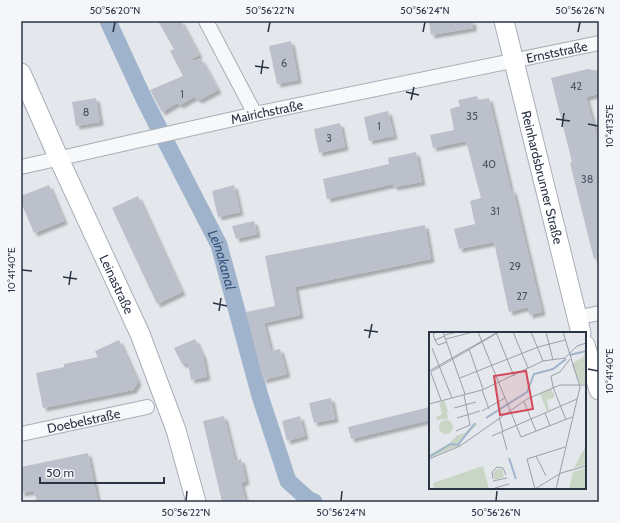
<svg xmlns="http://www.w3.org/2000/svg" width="620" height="523" viewBox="0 0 620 523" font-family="Cabin,sans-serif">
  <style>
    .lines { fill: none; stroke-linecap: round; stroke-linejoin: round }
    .canal { stroke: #9fb4cc; stroke-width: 17 }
    .building { fill: #bbc0ca; filter: url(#shadow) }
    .street-casing { stroke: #a9aeb7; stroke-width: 16 }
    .secondary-casing { stroke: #a9aeb7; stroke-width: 21 }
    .street { stroke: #f7f8fa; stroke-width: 14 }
    .secondary { stroke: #fff; stroke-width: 19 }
    .ticks { fill: none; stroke: #2b3445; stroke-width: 1.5 }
    .labels { text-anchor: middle; stroke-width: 3.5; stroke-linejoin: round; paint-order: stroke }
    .number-label { font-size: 11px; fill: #4f5766 }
    .street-label { font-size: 13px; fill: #2b3445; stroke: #f4f6f9 }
    .water-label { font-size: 14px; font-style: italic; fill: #34527a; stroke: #f4f6f9 }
    .inset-river { fill: none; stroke: #9fb4cc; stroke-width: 2 }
    .inset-road { fill: none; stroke: #9a9fa9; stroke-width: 1 }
    .view { fill: #d1495b; fill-opacity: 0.15; stroke: #d1495b; stroke-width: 2 }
    .inset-edge { fill: none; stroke: #2b3445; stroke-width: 2 }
    .neatline { fill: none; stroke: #2b3445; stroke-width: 1.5 }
    .ticks-label { font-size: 10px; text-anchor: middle; fill: #2b3445 }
  </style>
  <defs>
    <filter id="shadow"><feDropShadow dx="3.5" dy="3.5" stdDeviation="1" flood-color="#0004"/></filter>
  </defs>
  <rect width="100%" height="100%" fill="#e4e7ec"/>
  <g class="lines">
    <path class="canal" id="s1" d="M 108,21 L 145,101 L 219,245 L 260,396 L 288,481 L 309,500 L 314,502"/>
  </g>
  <path class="building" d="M 158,21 L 181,21 L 199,55 L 186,62 L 201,59 L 218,90 L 199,100 L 194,97 L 180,105 L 177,103 L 162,112 L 150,90 L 183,76 L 170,51 L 174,49 Z
    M 429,21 L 473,21 L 473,28 L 431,35 Z
    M 291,41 L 298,80 L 277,84 L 269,46 Z
    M 588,69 L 599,71 L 599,94 L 586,97 L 599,145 L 599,258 L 594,259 L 570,163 L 572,162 L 551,78 Z
    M 477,96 L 478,100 L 489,98 L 511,191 L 513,190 L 542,312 L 529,315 L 528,307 L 509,312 L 494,242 L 459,249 L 454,229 L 475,224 L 470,201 L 481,198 L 466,141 L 433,148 L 430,135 L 454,130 L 450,109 L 460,106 L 458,100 Z
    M 96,98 L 100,122 L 76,126 L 72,102 Z
    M 388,111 L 394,136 L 369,141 L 364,117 Z
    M 340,123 L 345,147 L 319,153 L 314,129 Z
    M 416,152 L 422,182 L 394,187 L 393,184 L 327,199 L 323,179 L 389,164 L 388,158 Z
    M 49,185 L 64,221 L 34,233 L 21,202 L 21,196 Z
    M 234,185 L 240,212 L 218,217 L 212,191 Z
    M 138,196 L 182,292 L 157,304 L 112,208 Z
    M 254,221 L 257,234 L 236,239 L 232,226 Z
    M 425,225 L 431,259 L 295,287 L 300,315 L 264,323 L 271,351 L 280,349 L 287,374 L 263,380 L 246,312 L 275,306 L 265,256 Z
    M 195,339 L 203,356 L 207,377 L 191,380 L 188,364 L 182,364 L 174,348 Z
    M 119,340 L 138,382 L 133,390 L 43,408 L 36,373 L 64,367 L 64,364 L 98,357 L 95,351 Z
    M 331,398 L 335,419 L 314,423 L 309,403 Z
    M 430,407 L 430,420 L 351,439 L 348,427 Z
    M 224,416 L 235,461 L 241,459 L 246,481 L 241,483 L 246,502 L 222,502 L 203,421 Z
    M 300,416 L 305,436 L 287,441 L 282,421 Z
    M 88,453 L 98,502 L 37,502 L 34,491 L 21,493 L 21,467 Z"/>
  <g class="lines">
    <defs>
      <g id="street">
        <path d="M 206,21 L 255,114"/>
        <path id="s2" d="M 21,167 L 255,114 L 599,43"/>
        <path d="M 576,318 L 599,313"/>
        <path id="s3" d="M 21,434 L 147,407"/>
      </g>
      <g id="secondary">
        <path id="s4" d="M 504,21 L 581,333"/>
        <path id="s5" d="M 21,73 L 59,159 L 140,334 L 176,430 L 196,502"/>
        <path d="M 585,345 L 599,390"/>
      </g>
    </defs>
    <use href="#street" class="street-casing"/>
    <use href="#secondary" class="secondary-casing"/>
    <use href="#street" class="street"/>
    <use href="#secondary" class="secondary"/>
  </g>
  <path class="ticks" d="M 113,32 L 115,22M 268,32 L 270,22M 423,32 L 425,22M 578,32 L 580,22M 255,66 L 269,68M 261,74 L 263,60M 406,92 L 419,95M 411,100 L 414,87M 556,119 L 570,121M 588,124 L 598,126M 562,127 L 564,113M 22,270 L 32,271M 63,277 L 77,279M 69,285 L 71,271M 213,303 L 227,306M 219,311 L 221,298M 364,330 L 378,332M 369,338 L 372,324M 588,369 L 598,371M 186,501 L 187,491M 341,501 L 342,491M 496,501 L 497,491"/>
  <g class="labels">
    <g class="number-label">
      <text x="284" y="67">6</text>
      <text x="576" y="90">42</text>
      <text x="182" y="98">1</text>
      <text x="86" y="116">8</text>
      <text x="472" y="120">35</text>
      <text x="379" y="130">1</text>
      <text x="329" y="142">3</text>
      <text x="489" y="168">40</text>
      <text x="587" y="183">38</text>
      <text x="495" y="215">31</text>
      <text x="515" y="270">29</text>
      <text x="522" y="300">27</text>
    </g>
    <g class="street-label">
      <text dy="5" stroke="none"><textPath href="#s2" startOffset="548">Ernststraße</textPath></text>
      <text dy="5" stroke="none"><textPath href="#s2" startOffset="252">Mairichstraße</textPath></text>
      <text dy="5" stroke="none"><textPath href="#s4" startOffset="161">Reinhardsbrunner Straße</textPath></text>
      <text dy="5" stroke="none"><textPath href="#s5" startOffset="232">Leinastraße</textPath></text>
      <text dy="5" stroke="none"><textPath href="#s3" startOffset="64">Doebelstraße</textPath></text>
    </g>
    <g class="water-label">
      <text dy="5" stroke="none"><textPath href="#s1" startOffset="265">Leinakanal</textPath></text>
    </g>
  </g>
  <g transform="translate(429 332)">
    <rect width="157" height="157" fill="#e4e7ec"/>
    <path d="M 155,19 L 157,19 L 157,52 L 151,52 L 143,32 L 155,24 ZM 122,57 L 126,65 L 118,68 L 120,78 L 118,79 L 111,62 ZM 16,69 L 19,80 L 15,81 L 18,81 L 19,87 L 8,88 L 7,85 L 13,82 L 10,70 ZM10 95a7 7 0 1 1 14 0a7 7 0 1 1-14 0ZM 47,90 L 48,93 L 33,107 L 31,113 L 0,126 L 0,123 L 22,110 L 27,104 L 36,101 ZM 157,115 L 157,133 L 145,136 L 152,122 ZM 54,134 L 60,157 L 5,157 L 4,151 ZM 157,136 L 157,157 L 140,157 L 144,140 ZM 68,137 L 73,137 L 75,145 L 66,148 L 64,141 Z" fill="#c9d6c5"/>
    <path class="inset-river" d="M 141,23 L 157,19M 57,86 L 98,60 L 105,42 L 124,37 L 137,27M 0,125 L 22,112 L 29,113 L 46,91M 80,126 L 87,147"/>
    <path class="inset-road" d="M 8,0 L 4,2 L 6,8 L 16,4M 14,0 L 36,62M 49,0 L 92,105 L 143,85M 67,0 L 85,44M 84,0 L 99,36M 102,0 L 114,29M 117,0 L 124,28M 16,3 L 28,0M 17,7 L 44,0M 6,8 L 9,13 L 18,10M 3,16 L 23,66M 40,17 L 54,57M 0,39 L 69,0M 0,41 L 70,0M 2,41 L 12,68M 31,46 L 109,15 L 136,8M 53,58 L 60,77M 95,70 L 107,99M 0,72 L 53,58 L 114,29 L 136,26 L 148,14 L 157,11M 25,76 L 47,70M 53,79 L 76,66M 116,81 L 121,94M 70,85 L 74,100M 28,86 L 51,79M 137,88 L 124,55 L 122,44 L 131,40 L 141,27M 27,99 L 41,93 L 35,63M 73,100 L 78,118M 63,104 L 148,67M 136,115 L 98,127 L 106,157 L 132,141 L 157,134M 107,124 L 117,144M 0,127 L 31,114 L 98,67 L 131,53 L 157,53M 64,147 L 63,140 L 68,135 L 74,136 L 77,143M 64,149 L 78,146M 66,156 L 80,152M 127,157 L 151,55 L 134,0"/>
    <path class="view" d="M 97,39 L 104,77 L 71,83 L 65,44 Z"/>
    <rect width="157" height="157" class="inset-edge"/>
  </g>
  <rect width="620" height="523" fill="none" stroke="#f4f6f9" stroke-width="44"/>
  <path d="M40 477v6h124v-6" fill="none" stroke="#2b3445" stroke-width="2"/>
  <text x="46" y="477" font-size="12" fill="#2b3445" stroke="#f4f6f9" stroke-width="3" paint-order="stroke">50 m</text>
  <rect x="22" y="22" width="576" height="479" class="neatline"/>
  <g class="ticks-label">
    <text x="115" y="14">50°56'20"N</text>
    <text x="270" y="14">50°56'22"N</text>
    <text x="425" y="14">50°56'24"N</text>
    <text x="580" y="14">50°56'26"N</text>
    <text transform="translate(609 126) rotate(-90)" y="4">10°41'35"E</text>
    <text transform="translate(11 270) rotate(-90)" y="4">10°41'40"E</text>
    <text transform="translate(609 371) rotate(-90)" y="4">10°41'40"E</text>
    <text x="186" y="516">50°56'22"N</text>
    <text x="341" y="516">50°56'24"N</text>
    <text x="496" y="516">50°56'26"N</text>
  </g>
</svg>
